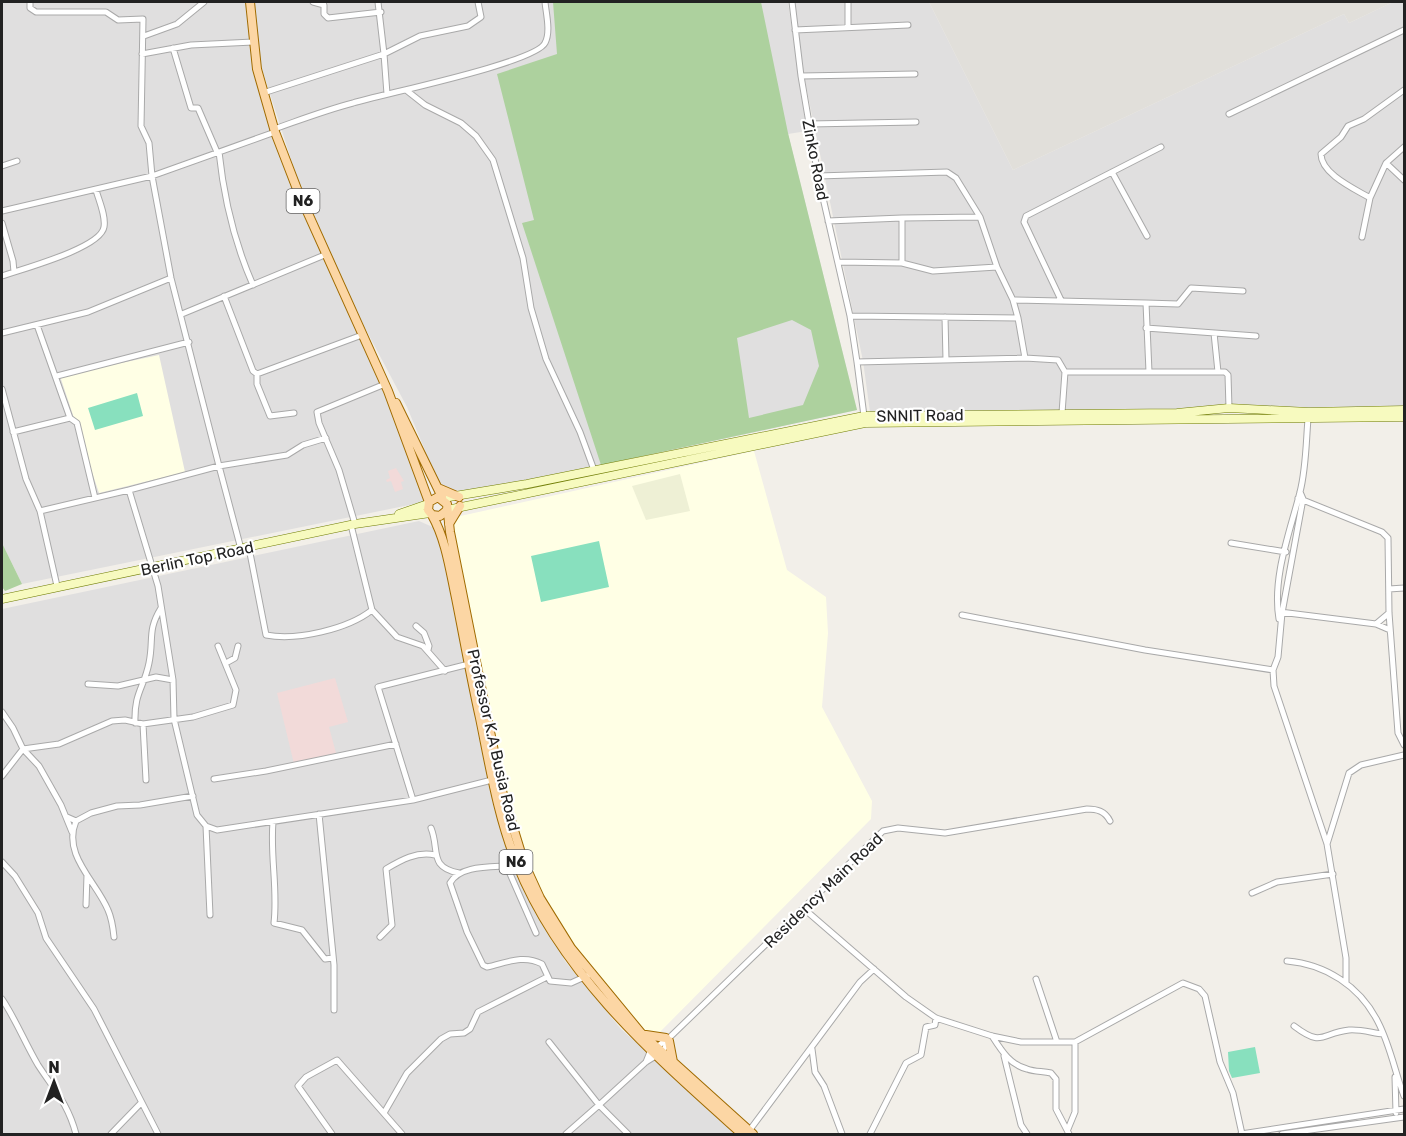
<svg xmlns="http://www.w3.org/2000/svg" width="1406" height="1136" viewBox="0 0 1406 1136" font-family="Rubik,sans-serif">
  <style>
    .residential { fill: #e0dfdf }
    .commercial { fill: #f2dad9 }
    .education { fill: #ffffe5 }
    .airport { fill: #e1dfda }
    .farmland { fill: #eef0d5 }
    .forest { fill: #add19e; fill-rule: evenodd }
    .pitch { fill: #88e0be }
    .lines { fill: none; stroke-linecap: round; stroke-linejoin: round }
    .street-casing { stroke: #a9a9a9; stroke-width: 7 }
    .secondary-casing { stroke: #707d05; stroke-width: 9 }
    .primary-casing { stroke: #a06b00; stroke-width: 10 }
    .street { stroke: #fff; stroke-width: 5 }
    .secondary { stroke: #f7fabf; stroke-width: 8 }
    .primary { stroke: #fcd6a4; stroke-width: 8 }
    .labels { text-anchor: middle; stroke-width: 4.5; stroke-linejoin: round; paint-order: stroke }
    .shield { fill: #fff; stroke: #646464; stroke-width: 1.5 }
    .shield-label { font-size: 15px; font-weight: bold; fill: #222 }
    .street-label { font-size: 16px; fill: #222; stroke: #fff }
  </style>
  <rect width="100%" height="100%" fill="#f2efe9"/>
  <path class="residential" d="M 2,2 L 247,2 L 271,124 L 379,371 L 429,501 L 22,584 L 2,543 Z
    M 253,2 L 788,2 L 807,131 L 788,134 L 857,410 L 464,494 L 439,484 L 407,407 L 364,326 L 299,184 L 262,69 Z
    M 794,2 L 929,2 L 1013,170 L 1344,14 L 1349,23 L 1393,2 L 1404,2 L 1404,407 L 870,412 L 863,361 L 803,72 Z
    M 419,521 L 435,528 L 446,564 L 508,854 L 565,961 L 621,1029 L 739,1134 L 2,1134 L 2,609 Z"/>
  <path class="commercial" d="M 396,468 L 404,481 L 401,482 L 403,489 L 395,492 L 391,481 L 387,482 L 386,480 L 390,478 L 388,471 Z
    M 335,678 L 348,722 L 329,727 L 336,753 L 294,764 L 277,693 Z"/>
  <path class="education" d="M 159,355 L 185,472 L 99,493 L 60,376 Z
    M 754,451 L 787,570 L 826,597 L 828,633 L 822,707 L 872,801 L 871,819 L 652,1040 L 576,951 L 541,898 L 510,815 L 447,519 Z"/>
  <path class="airport" d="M 929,2 L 1393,2 L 1349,23 L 1344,14 L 1013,170 Z"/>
  <path class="farmland" d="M 680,474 L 690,511 L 646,520 L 632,486 Z"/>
  <path class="forest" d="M 553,2 L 761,2 L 788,133 L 857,410 L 601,465 L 522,223 L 534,220 L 497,74 L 557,54 ZM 792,320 L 811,330 L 819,366 L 803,405 L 749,418 L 737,338 Z
    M 2,543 L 22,584 L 5,591 L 2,587 Z"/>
  <path class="pitch" d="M 137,393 L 143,416 L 95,430 L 88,408 Z
    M 599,541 L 609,587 L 541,602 L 531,556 Z
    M 1255,1047 L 1260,1073 L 1232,1078 L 1229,1071 L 1228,1052 Z"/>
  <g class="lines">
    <defs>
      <path id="street" d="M 313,2 L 324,5 L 324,14 L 328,18 L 381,12
        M 792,2 L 801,76 L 818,176 L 850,316
        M 848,2 L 848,27
        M 795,30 L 908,25
        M 144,36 L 177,24 L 204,2
        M 173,48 L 191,108 L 198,108 L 217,152
        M 142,54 L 191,45 L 253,42
        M 801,76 L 915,74
        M 406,90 L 425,105 L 461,123 L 476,136 L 493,160 L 523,258 L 531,308 L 546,359 L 580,432 L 594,470
        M 263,93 L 384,54 L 378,2
        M 387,94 L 384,54 L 420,36 L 468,26 L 481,17 L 478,2
        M 1229,114 L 1404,30
        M 809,124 L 916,122
        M 274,129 C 300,120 326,110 353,103 C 382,94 535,63 545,43 C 551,32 546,13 545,2
        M 275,132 L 152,176 L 171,278 L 219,466 L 287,455 L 303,445 L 326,438
        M 1404,147 L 1386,163 L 1404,180
        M 219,152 C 224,199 234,242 253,285
        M 2,166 L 17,161
        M 1112,172 L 1147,236
        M 818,176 L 947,172 L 956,178 L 980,217
        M 1370,198 C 1355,189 1321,174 1321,154 L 1341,137 L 1348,126 L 1364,119 L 1404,90
        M 2,211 L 152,176 L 149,143 L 141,126 L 143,19 L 118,20 L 106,12 L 36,12 L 30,8 L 30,2
        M 902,218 L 980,217 L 997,267
        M 828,221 L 902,218 L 902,263
        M 2,223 L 13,261 L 14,272
        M 1362,237 L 1370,198 L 1386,163
        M 839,262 L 902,263 L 933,271 L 997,267 L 1013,300 L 1018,318
        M 2,276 C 22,269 101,248 104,227 C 106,216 99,201 96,190
        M 224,296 L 253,371 L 257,374 L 362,335
        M 1013,300 L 1146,303 L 1149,372
        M 1061,300 L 1024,222 L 1026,216 L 1161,147
        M 1146,303 L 1178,304 L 1191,288 L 1243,291
        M 182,314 L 327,254
        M 945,317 L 946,360
        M 37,325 L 70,418 L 77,423 L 95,498
        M 1146,328 L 1256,336
        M 2,333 L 88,312 L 171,278
        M 1214,333 L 1218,372
        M 857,362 L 850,316 L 1018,318 L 1025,358
        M 1065,372 L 1225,372 L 1228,375 L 1229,408
        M 257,374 L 257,384 L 270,416 L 294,413
        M 57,376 L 189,342
        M 2,389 L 26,479 L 40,511 L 129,490
        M 864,416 L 857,362 L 1025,358 L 1058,360 L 1065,372 L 1062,413
        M 13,432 L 70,418
        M 1298,498 L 1382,532 L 1388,538 L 1389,613 L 1398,733 L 1404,745
        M 40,511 L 57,586
        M 355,524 L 339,470 L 319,423 L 317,412 L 385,384
        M 1231,543 L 1286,552
        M 249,548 L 266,635 C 297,641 348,629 372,610 L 351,525
        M 241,549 L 219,466 L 129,490 L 158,586 L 173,680 L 174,719 L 197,815 L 206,826 L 217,830 L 413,800 L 492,780
        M 1389,589 L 1404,588
        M 372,610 L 397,637 L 423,646 L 445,671
        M 1280,612 L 1376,624 L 1390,630
        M 962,615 L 1145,650 L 1273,670 L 1278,657 L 1282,613 L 1303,499 L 1300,492
        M 1279,619 C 1272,577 1290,532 1300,492 C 1306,469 1306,443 1308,419
        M 1376,624 L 1389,613
        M 416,626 L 424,633 L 429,646 L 428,650
        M 226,663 L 235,658 L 238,646
        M 1273,670 L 1274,686 L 1327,844 L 1346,958 L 1346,982
        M 88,684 L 118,686 L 156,677 L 173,680
        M 2,712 L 13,728 L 23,749 L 39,766 L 61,805 L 72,832
        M 135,723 C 134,692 144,688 149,663 C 154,639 147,631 161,608
        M 143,724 L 146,780
        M 2,776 L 23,749 L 59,744 L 112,721 L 125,720 L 143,724 L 193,717 L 233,705 L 236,690 L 218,646
        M 214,779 L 266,771 L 396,744
        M 413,800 L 378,687 L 469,664
        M 319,814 L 334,965 L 334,1010
        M 67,817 L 76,821 L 91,813 L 117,806 L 140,805 L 193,796
        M 76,821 C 62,855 96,881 108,910 C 112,919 113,927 114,937
        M 273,822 C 270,856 278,889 274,923 L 302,930 L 325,959 L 333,958
        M 206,826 L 210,915
        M 431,828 C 440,850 428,867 459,873
        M 1327,844 L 1349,773 L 1361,765 L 1404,755
        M 2,862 L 15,876 L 38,913 L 46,938 L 94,1009 L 158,1134
        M 517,865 C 497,868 461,863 450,883 L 467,932 L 483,965 L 487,967 C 506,963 523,954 542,964 L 550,981 L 571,983 L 591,974
        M 507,867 L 536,933
        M 1252,893 L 1277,882 L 1333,874
        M 86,905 L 87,875
        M 803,908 L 906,997 L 936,1018 L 992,1036 L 1021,1042 L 1075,1042 L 1183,983 L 1199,989 L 1205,996 L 1220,1062 L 1233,1093 L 1242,1134
        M 380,937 L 392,925 L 386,869 C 401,860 417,851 435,855
        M 1287,961 C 1325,964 1360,986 1378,1022 C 1390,1045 1395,1072 1404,1096
        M 1036,979 L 1057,1042
        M 2,999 C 16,1020 25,1043 38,1065 C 55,1091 68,1104 76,1134
        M 1294,1026 C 1323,1048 1321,1033 1349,1030 C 1360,1029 1373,1033 1383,1034
        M 992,1036 C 1001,1050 1010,1065 1027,1069 C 1035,1072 1043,1071 1051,1073 L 1056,1079 L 1056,1109 L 1069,1134
        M 549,1042 L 599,1105 L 566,1134
        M 812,1049 L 815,1072 L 824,1086 L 842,1134
        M 1004,1056 L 1021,1125 L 1027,1134
        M 646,1062 L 650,1052 L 670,1037 L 883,831 L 898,828 L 945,833 L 1087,809 C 1097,809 1105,811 1110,821
        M 1395,1077 L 1396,1113
        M 384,1113 L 407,1073 L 441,1039 L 450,1034 L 464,1033 L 470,1029 L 478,1012 L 547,977
        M 1068,1129 L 1075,1112 L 1075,1042
        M 749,1131 L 860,982 L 874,969
        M 111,1134 L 141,1103
        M 332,1134 L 298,1086 L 306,1077 L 337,1060 L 402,1134
        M 628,1134 L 599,1105 L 646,1062 L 662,1052 L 669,1041
        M 870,1134 L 906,1063 L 921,1055 L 926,1027 L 935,1025 L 936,1018
        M 1241,1134 L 1404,1109
        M 1282,1134 L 1404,1117"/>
      <path id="secondary" d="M 443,498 L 527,484 L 864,416 L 1177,413 L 1229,408 L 1309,412 L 1404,410
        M 447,510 L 865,423 L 1404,417
        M 399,514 L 428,504
        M 2,599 L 355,524 L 430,513"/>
      <path id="primary" d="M 250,2 L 257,69 L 275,132 L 297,189 L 388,391 L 429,502
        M 396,403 L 442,497
        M 438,488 L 459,497
        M 446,511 L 440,516 L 432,515 L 428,510 L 429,502 L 438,497 L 447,504 L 450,532 L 502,791 L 524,863 L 540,898 L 571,948 L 641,1033 L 753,1134
        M 432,515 C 446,540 450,570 456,598 C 464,638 471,678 480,718 C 490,767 498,817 517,864 C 562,976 654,1055 742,1134
        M 449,524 L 460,506
        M 646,1035 L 666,1038
        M 669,1041 L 673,1062"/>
    </defs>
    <use href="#street" class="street-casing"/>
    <use href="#secondary" class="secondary-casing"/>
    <use href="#primary" class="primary-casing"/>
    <use href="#street" class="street"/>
    <use href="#secondary" class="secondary"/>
    <use href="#primary" class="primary"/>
  </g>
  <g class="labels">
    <g class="shield">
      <rect x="286.5" y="189" width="33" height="24" rx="4.5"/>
      <rect x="499.5" y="850" width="33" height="24" rx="4.5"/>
    </g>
    <g class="shield-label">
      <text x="303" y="206">N6</text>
      <text x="516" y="867">N6</text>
    </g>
    <g class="street-label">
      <text transform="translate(816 160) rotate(79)" y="6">Zinko Road</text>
      <text transform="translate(920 415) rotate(-1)" y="6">SNNIT Road</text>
      <text transform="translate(197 558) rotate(-12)" y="6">Berlin Top Road</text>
      <text transform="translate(494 740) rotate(77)" y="6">Professor K.A Busia Road</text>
      <text transform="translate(823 890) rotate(-44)" y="6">Residency Main Road</text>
    </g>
  </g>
  <rect width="1406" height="1136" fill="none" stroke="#222222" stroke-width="6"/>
  <g transform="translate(54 1082)" stroke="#ffffff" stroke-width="4.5" paint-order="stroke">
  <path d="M0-4.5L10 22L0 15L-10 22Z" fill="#222222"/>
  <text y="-9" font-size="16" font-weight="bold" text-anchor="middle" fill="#222222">N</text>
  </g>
</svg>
